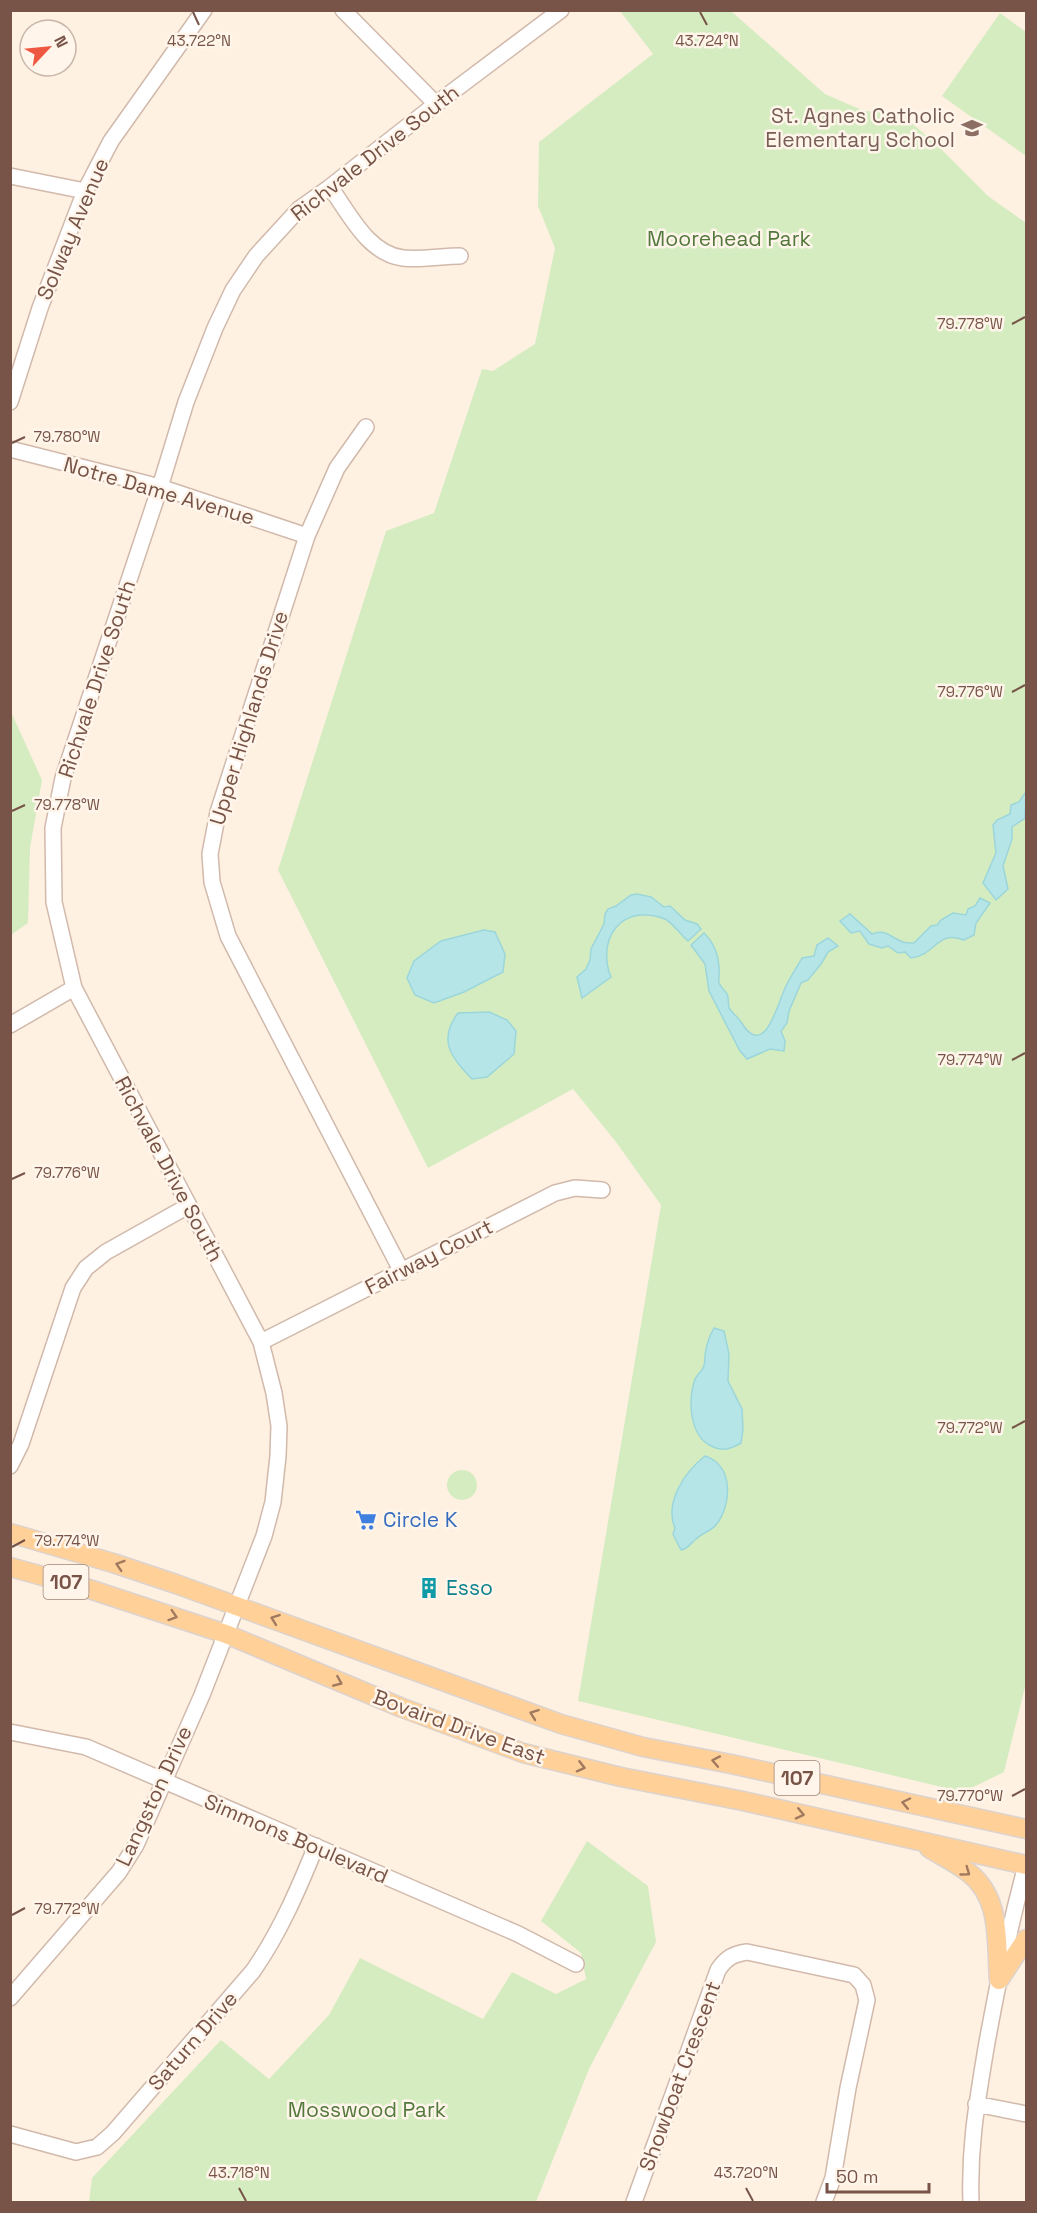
<svg xmlns="http://www.w3.org/2000/svg" width="1037" height="2213" viewBox="0 0 1037 2213" font-family="'Space Grotesk',sans-serif">
  <style>
    .green { fill: #d5ecc0 }
    .water { fill: #b6e5e8; stroke: #9bd6db; stroke-width: 1.5 }
    .lines { fill: none; stroke-linecap: round; stroke-linejoin: round }
    .minor-casing { stroke: #d1b9ab; stroke-width: 18 }
    .major-casing { stroke: #dcd3cf; stroke-width: 21 }
    .minor { stroke: #fff; stroke-width: 15 }
    .major { stroke: #ffd098; stroke-width: 18 }
    .oneway { stroke: #a0795f }
    .ticks { fill: none; stroke: #775447; stroke-width: 2 }
    .labels { text-anchor: middle; stroke-width: 5; stroke-linejoin: round; paint-order: stroke }
    .shield { fill: #fff5ea; stroke: #a08478; stroke-width: 1.5 }
    .shield-label { font-size: 20px; font-weight: bold; fill: #775447 }
    .education-label { font-size: 21px; fill: #785e54; stroke: #fff5ea; text-anchor: end }
    .street-label { font-size: 21px; fill: #775447; stroke: #fff5ea }
    .park-label { font-size: 21px; fill: #52783c; stroke: #fff5ea }
    .shop-label { font-size: 21px; fill: #366cbe; stroke: #fff5ea; text-anchor: start }
    .culture-label { font-size: 21px; fill: #0d838f; stroke: #fff5ea; text-anchor: start }
    .ticks-label { font-size: 15px; text-anchor: middle; fill: #775447; stroke: #fff5ea; stroke-width: 5; stroke-linejoin: round; paint-order: stroke }
  </style>
  <rect width="100%" height="100%" fill="#fef1e2"/>
  <path class="green" d="M 620,11 L 731,11 L 825,94 L 864,111 L 900,113 L 936,144 L 988,196 L 1026,223 L 1026,1683 L 1004,1772 L 963,1792 L 578,1701 L 661,1205 L 616,1142 L 573,1089 L 428,1168 L 278,870 L 386,531 L 434,513 L 482,369 L 493,371 L 535,344 L 555,248 L 538,206 L 539,142 L 653,54 Z
    M 1000,13 L 1026,32 L 1026,156 L 942,96 Z
    M 11,712 L 42,780 L 30,848 L 28,923 L 11,935 Z
    M447 1485a15 15 0 1 1 30 0a15 15 0 1 1-30 0Z
    M 587,1841 L 648,1886 L 656,1942 L 589,2069 L 536,2202 L 89,2202 L 92,2178 L 221,2040 L 269,2079 L 329,2015 L 360,1958 L 483,2019 L 512,1972 L 556,1994 L 586,1979 L 581,1953 L 541,1921 Z"/>
  <path class="water" d="M 1026,792 L 1025,818 L 1012,827 L 1012,839 L 1003,866 L 1008,889 L 996,900 L 983,883 L 996,853 L 993,825 L 997,820 L 1010,814 L 1011,805 L 1019,802 Z
    M 637,894 L 651,897 L 664,907 L 670,906 L 685,920 L 697,924 L 701,929 L 688,941 C 682,936 673,924 668,921 C 663,917 652,915 645,915 C 612,914 599,949 611,977 L 582,998 L 577,977 L 586,969 L 590,960 L 591,949 L 604,924 L 605,914 L 608,909 L 616,906 L 631,895 Z
    M 980,898 L 990,903 L 976,923 L 974,935 L 964,940 C 937,929 935,956 911,958 L 905,952 L 898,953 L 888,946 L 882,948 L 869,944 L 860,931 L 851,933 L 840,921 L 850,914 L 872,934 C 885,928 891,938 903,942 C 906,943 910,943 914,943 L 931,926 L 937,925 L 941,920 L 953,913 L 966,915 L 968,909 L 975,906 Z
    M 484,930 L 495,932 L 505,954 L 503,972 L 464,992 L 434,1003 L 415,995 L 407,978 L 414,961 L 441,941 Z
    M 704,933 C 714,943 719,955 719,970 C 720,975 718,979 719,983 C 721,988 725,990 727,994 C 729,998 728,1004 729,1008 C 732,1013 738,1017 741,1022 C 765,1061 777,1004 786,986 C 791,976 797,967 802,958 L 814,956 L 817,945 L 828,938 L 838,946 L 828,952 L 821,964 L 808,980 L 801,983 L 789,1011 L 787,1023 L 781,1031 L 785,1041 L 784,1051 L 770,1049 L 747,1059 L 740,1051 L 709,991 L 705,964 L 691,945 Z
    M 489,1012 L 507,1020 L 516,1031 L 514,1054 L 487,1077 L 472,1079 C 452,1058 437,1041 458,1013 Z
    M 714,1328 L 724,1331 L 729,1354 L 728,1381 L 742,1409 L 743,1429 L 741,1443 C 731,1449 722,1452 711,1446 C 689,1435 688,1400 695,1379 C 697,1375 701,1372 703,1368 C 706,1363 704,1355 706,1350 C 707,1342 710,1335 714,1328 Z
    M 705,1456 C 734,1465 732,1505 716,1525 C 711,1531 702,1533 696,1539 C 690,1544 689,1548 681,1550 L 673,1534 L 675,1528 C 664,1502 685,1472 705,1456 Z"/>
  <g class="lines">
    <defs>
      <path id="minor" d="M 343,10 L 436,104
        M 10,176 L 85,191
        M 330,187 C 349,213 368,254 403,258 C 421,260 442,256 460,256
        M 10,402 L 40,308 L 85,191 L 111,141 L 204,10
        M 366,427 L 337,468 L 307,536 L 218,812 L 210,854 L 212,882 L 228,936 L 402,1272
        M 10,449 L 160,487 L 307,536
        M 10,1025 L 74,988
        M 261,1342 L 555,1193 L 575,1188 L 602,1190
        M 10,1466 L 21,1444 L 73,1288 L 86,1268 L 106,1252 L 188,1206
        M 10,1732 L 86,1747 L 518,1934 L 576,1964
        M 10,1998 L 119,1872 L 136,1845 L 202,1695 L 264,1536 L 273,1502 L 278,1456 L 279,1426 L 274,1393 L 261,1342 L 74,988 L 54,902 L 53,828 L 63,778 L 160,487 L 186,402 L 215,328 L 233,290 L 256,256 L 299,209 L 330,187 L 436,104 L 561,10
        M 976,2104 L 1026,2114
        M 10,2134 L 76,2152 L 97,2147 L 113,2133 L 253,1971 C 280,1932 298,1890 316,1846
        M 634,2202 L 718,1970 C 726,1958 733,1954 747,1952 L 854,1975 L 863,1985 L 867,2000 L 848,2088 L 833,2178 L 824,2202
        M 971,2202 C 969,2146 977,2103 986,2048 C 997,1986 1010,1925 1026,1865"/>
      <path id="major" d="M 10,1533 L 113,1563 L 176,1584 L 561,1724 L 643,1747 L 731,1764 L 1026,1829
        M 10,1567 L 86,1588 L 226,1634 L 400,1707 L 523,1753 L 621,1777 L 743,1801 L 1026,1865
        M 929,1848 C 942,1856 956,1863 968,1872 C 1002,1898 996,1942 999,1980
        M 999,1980 L 1026,1939"/>
    </defs>
    <use href="#minor" class="minor-casing"/>
    <use href="#major" class="major-casing"/>
    <use href="#minor" class="minor"/>
    <use href="#major" class="major"/>
  </g>
  <defs><path id="oneway-chevron" d="M-2-3.5L2.5 0L-2 3.5" fill="none" stroke-width="1.6" stroke-linecap="round" stroke-linejoin="round" transform="scale(1.5)"/></defs>
  <g class="oneway">
    <use href="#oneway-chevron" transform="translate(120 1565) rotate(-162)"/>
    <use href="#oneway-chevron" transform="translate(173 1616) rotate(18)"/>
    <use href="#oneway-chevron" transform="translate(275 1619) rotate(-160)"/>
    <use href="#oneway-chevron" transform="translate(338 1682) rotate(23)"/>
    <use href="#oneway-chevron" transform="translate(534 1714) rotate(-160)"/>
    <use href="#oneway-chevron" transform="translate(716 1761) rotate(-169)"/>
    <use href="#oneway-chevron" transform="translate(581 1767) rotate(14)"/>
    <use href="#oneway-chevron" transform="translate(906 1803) rotate(-168)"/>
    <use href="#oneway-chevron" transform="translate(800 1814) rotate(13)"/>
    <use href="#oneway-chevron" transform="translate(966 1872) rotate(36)"/>
  </g>
  <path class="ticks" d="M 193,12 L 199,25M 700,12 L 707,25M 1012,324 L 1025,317M 12,443 L 25,437M 1012,692 L 1025,685M 12,811 L 25,805M 1012,1060 L 1025,1053M 12,1179 L 25,1173M 1012,1428 L 1025,1421M 12,1547 L 25,1540M 1012,1796 L 1025,1789M 12,1915 L 25,1908M 239,2188 L 246,2201M 746,2188 L 753,2201"/>
  <defs>
    <symbol id="school-bare" viewBox="-9 -9 18 18"><path d="M0-5L7-2L0 1L-7-2ZM-4 1L0 2.5L4 1V4Q0 6-4 4Z" fill="#8d6e63" stroke="#fff5ea" stroke-width="2.5" paint-order="stroke"/></symbol>
    <symbol id="supermarket-bare" viewBox="-9 -9 18 18"><path d="M-6-5.5h2.5l.6 2H6L4.5 2H-2.5L-4.4-4H-6ZM-1.5 3.2a1.3 1.3 0 1 0 .1 0ZM3 3.2a1.3 1.3 0 1 0 .1 0Z" fill="#3f7fe0" stroke="#fff5ea" stroke-width="2.5" paint-order="stroke"/></symbol>
    <symbol id="building-bare" viewBox="-9 -9 18 18"><path d="M-4-6H4V6H1V3H-1V6H-4ZM-2.5-4.3h1.7v1.8h-1.7ZM.8-4.3h1.7v1.8H.8ZM-2.5-1h1.7V.8h-1.7ZM.8-1h1.7V.8H.8Z" fill="#0f9aa8" stroke="#fff5ea" stroke-width="2.5" paint-order="stroke"/></symbol>
  </defs>
  <g fill-rule="evenodd">
    <use href="#school-bare" x="957" y="113" width="30" height="30"/>
    <use href="#supermarket-bare" x="351" y="1505" width="30" height="30"/>
    <use href="#building-bare" x="414" y="1573" width="30" height="30"/>
  </g>
  <g class="labels">
    <g class="shield">
      <rect x="43.5" y="1565" width="45" height="34" rx="4.5"/>
      <rect x="774.5" y="1761" width="45" height="34" rx="4.5"/>
    </g>
    <g class="shield-label">
      <text x="66" y="1589">107</text>
      <text x="797" y="1785">107</text>
    </g>
    <g class="education-label">
      <text x="955" y="123">St. Agnes Catholic<tspan x="955" dy="24">Elementary School</tspan></text>
    </g>
    <g class="street-label">
      <text transform="translate(375 153) rotate(-38)" y="7">Richvale Drive South</text>
      <text transform="translate(73 229) rotate(-67)" y="7">Solway Avenue</text>
      <text transform="translate(159 491) rotate(16)" y="7">Notre Dame Avenue</text>
      <text transform="translate(97 679) rotate(-72)" y="7">Richvale Drive South</text>
      <text transform="translate(249 718) rotate(-73)" y="7">Upper Highlands Drive</text>
      <text transform="translate(169 1169) rotate(62)" y="7">Richvale Drive South</text>
      <text transform="translate(429 1257) rotate(-27)" y="7">Fairway Court</text>
      <text transform="translate(459 1727) rotate(20)" y="7">Bovaird Drive East</text>
      <text transform="translate(154 1796) rotate(-65)" y="7">Langston Drive</text>
      <text transform="translate(296 1839) rotate(23)" y="7">Simmons Boulevard</text>
      <text transform="translate(193 2041) rotate(-49)" y="7">Saturn Drive</text>
      <text transform="translate(680 2076) rotate(-70)" y="7">Showboat Crescent</text>
    </g>
    <g class="park-label">
      <text x="729" y="246">Moorehead Park</text>
      <text x="367" y="2117">Mosswood Park</text>
    </g>
    <g class="shop-label">
      <text x="383" y="1527">Circle K</text>
    </g>
    <g class="culture-label">
      <text x="446" y="1595">Esso</text>
    </g>
  </g>
  <g class="ticks-label">
    <text x="199" y="46">43.722°N</text>
    <text x="707" y="46">43.724°N</text>
    <text x="970" y="329">79.778°W</text>
    <text x="67" y="442">79.780°W</text>
    <text x="970" y="697">79.776°W</text>
    <text x="67" y="810">79.778°W</text>
    <text x="970" y="1065">79.774°W</text>
    <text x="67" y="1178">79.776°W</text>
    <text x="970" y="1433">79.772°W</text>
    <text x="67" y="1546">79.774°W</text>
    <text x="970" y="1801">79.770°W</text>
    <text x="67" y="1914">79.772°W</text>
    <text x="239" y="2178">43.718°N</text>
    <text x="746" y="2178">43.720°N</text>
  </g>
  <rect width="1037" height="2213" fill="none" stroke="#775447" stroke-width="24"/>
  <g transform="translate(48 48) rotate(64)"><circle r="28" fill="#fff5ea" stroke="#c9b5a9" stroke-width="1.5"/>
  <path d="M0-4.5L10 22L0 15L-10 22Z" fill="#ef5840"/>
  <text y="-9" font-size="16" font-weight="bold" text-anchor="middle" fill="#775447">N</text>
  </g>
  <path d="M827 2183v9h102v-9" fill="none" stroke="#775447" stroke-width="3"/>
  <text x="836" y="2183" font-size="18" fill="#775447" stroke="#fff5ea" stroke-width="4.5" paint-order="stroke">50 m</text>
</svg>
